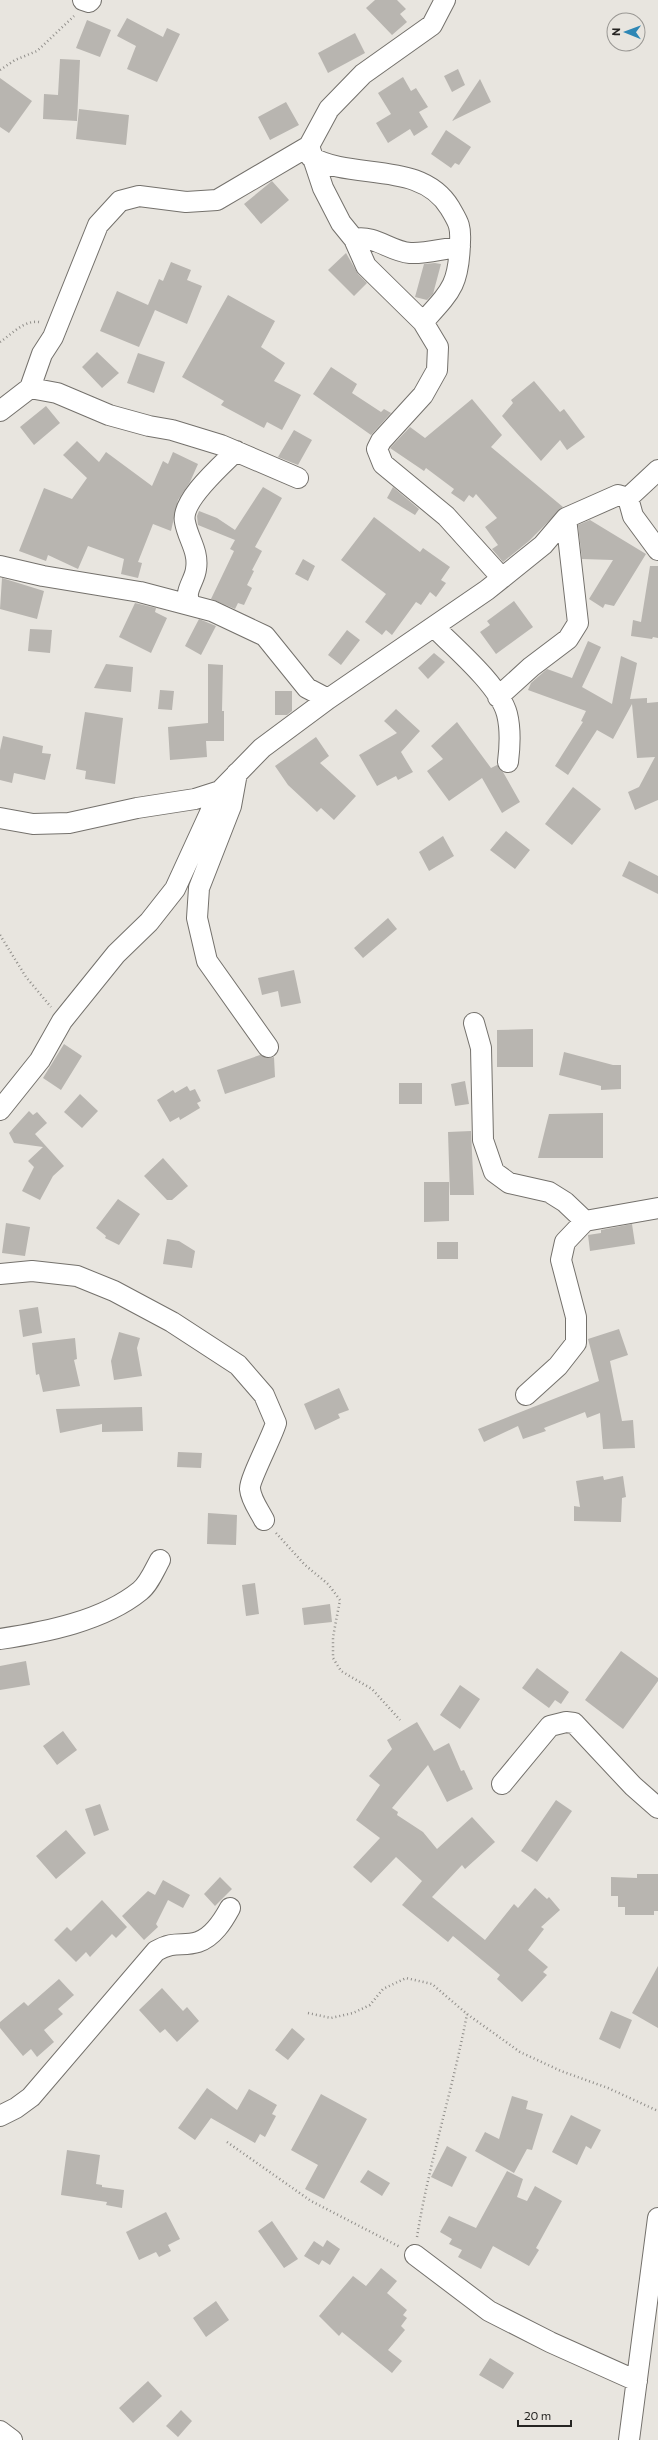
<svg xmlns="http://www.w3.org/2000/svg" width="658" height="2440" viewBox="0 0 658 2440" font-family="Commissioner,sans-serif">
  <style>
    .building { fill: #b8b5b0 }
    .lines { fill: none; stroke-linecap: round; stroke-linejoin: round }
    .minor-casing { stroke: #74716c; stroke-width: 22 }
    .path { stroke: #908e8a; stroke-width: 2.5; stroke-dasharray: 1 3; stroke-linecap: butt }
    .minor { stroke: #fff; stroke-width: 20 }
  </style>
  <rect width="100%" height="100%" fill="#e8e5df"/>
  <path class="building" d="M 375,0 L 397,0 L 406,9 L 400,14 L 407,22 L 392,35 L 366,8 Z
    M 127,18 L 163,37 L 167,28 L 180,34 L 157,82 L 127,69 L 136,46 L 117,36 Z
    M 87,20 L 111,30 L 100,57 L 76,48 Z
    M 355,33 L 365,53 L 328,73 L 318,53 Z
    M 60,59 L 80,60 L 77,121 L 43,119 L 44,94 L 58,95 Z
    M 458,69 L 465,85 L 452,92 L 444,76 Z
    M 403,77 L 411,91 L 416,88 L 428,107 L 419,112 L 428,127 L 414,136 L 410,129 L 388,143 L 376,123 L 391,114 L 378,93 Z
    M 0,78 L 32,101 L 9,133 L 0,127 Z
    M 480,79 L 491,102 L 452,121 Z
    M 286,102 L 299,125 L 270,140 L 258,117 Z
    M 79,109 L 129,115 L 126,145 L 76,139 Z
    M 446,130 L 471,147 L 459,165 L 455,163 L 451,168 L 431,154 Z
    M 272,181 L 289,200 L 261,224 L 244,204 Z
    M 346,253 L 358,274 L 367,283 L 354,296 L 328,270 Z
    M 171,262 L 191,270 L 187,280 L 202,286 L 187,324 L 155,310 L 139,347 L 100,331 L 117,291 L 148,305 L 159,279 L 163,281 Z
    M 435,263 L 441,264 L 433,294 L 427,300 L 415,297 L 424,264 Z
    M 228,295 L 275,321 L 261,347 L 285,363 L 274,381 L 301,395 L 282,430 L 267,422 L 264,428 L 221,405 L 224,401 L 182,377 Z
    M 97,352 L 119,373 L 102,388 L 82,367 Z
    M 138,353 L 165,362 L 154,393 L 127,383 Z
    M 331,367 L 357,384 L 352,393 L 381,412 L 384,409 L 391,413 L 371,435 L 313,394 Z
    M 534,381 L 560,412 L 564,409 L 585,437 L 567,450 L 560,440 L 541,461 L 502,416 L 513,403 L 511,400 Z
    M 472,399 L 502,435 L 491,447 L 563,507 L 529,541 L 503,562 L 492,549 L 498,545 L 485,527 L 497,518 L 476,494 L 473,498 L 469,495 L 464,502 L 451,493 L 454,489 L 426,468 L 424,471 L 390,448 L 410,427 L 425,438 Z
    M 46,406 L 60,423 L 34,445 L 20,427 Z
    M 294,430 L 312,440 L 298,465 L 278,457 Z
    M 77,441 L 99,462 L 106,452 L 152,486 L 163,461 L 168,464 L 173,452 L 198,464 L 190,482 L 178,500 L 171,531 L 153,524 L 138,562 L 142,563 L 138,578 L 121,574 L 124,559 L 88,546 L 78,569 L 48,555 L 46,561 L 19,551 L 44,488 L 72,499 L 87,478 L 63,455 Z
    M 263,487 L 282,498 L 255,547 L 262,551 L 252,570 L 254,571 L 247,585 L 252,588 L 244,605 L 238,603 L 235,609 L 211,599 L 234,551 L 230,549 L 235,540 L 198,525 L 197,516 L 199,511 L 217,518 L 235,530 Z
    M 393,487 L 419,509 L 415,515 L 387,498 Z
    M 374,517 L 420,552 L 423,548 L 450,567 L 441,580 L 446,583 L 436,597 L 430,592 L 421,605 L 416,602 L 392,635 L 386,630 L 382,635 L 365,622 L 386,594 L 341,560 Z
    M 590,520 L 646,554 L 614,606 L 605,604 L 603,608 L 589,599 L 613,560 L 582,559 L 578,525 Z
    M 303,559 L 315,566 L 308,581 L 295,574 Z
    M 650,566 L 658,566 L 658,638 L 653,637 L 652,639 L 631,636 L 633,620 L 641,622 Z
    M 2,578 L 44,591 L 37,619 L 0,609 Z
    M 514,601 L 533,627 L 496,654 L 480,632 L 490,625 L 487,621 Z
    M 135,603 L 156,608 L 155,612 L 167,618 L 151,653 L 119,637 Z
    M 199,619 L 216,626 L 201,655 L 185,646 Z
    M 30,629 L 52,630 L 50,653 L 28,651 Z
    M 347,630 L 360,640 L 341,665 L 328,655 Z
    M 588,641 L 601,647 L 582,687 L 612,704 L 621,656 L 637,663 L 630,699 L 647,698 L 647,703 L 658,702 L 658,800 L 635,810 L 628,792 L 639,787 L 655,757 L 637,758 L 632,704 L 613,739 L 597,730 L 568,775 L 555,766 L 583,722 L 581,721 L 586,711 L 528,690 L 531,683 L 547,669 L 572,678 Z
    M 434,653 L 445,662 L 428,679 L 418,668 Z
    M 106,664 L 133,667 L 131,692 L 94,688 Z
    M 208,664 L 223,665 L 222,711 L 224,711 L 224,741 L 206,741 L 207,757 L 170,760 L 168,727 L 208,723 Z
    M 160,690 L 174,691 L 172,710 L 158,709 Z
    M 275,691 L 292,691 L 292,711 L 287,715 L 275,715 Z
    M 396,709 L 420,731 L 401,752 L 413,772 L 398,780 L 396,776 L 377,786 L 359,755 L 397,733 L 384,721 Z
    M 85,712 L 123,718 L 115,784 L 85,779 L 86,771 L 76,769 Z
    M 457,722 L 491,768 L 497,765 L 503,772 L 520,802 L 502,813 L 482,778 L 449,801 L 427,771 L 443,759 L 431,746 Z
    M 3,736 L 43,746 L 42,753 L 51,754 L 45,780 L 14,773 L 12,783 L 0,780 L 0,750 Z
    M 316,737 L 329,756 L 320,763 L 356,796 L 334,820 L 321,808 L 317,812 L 288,785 L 275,766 Z
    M 573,787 L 601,809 L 572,845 L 545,824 Z
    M 506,831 L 530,850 L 515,869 L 490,850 Z
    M 443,836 L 454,856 L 429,871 L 419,852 Z
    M 629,861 L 658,876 L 658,894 L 622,876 Z
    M 388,918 L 397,929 L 363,958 L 354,948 Z
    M 294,970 L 301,1003 L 281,1007 L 278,991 L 262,995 L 258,978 Z
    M 533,1029 L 533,1067 L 497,1067 L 497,1030 Z
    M 64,1044 L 82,1056 L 61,1090 L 43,1078 Z
    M 564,1052 L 613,1065 L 621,1065 L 621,1089 L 601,1090 L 601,1086 L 559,1075 Z
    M 260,1055 L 269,1058 L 274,1057 L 275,1077 L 225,1094 L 217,1070 Z
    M 465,1081 L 469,1104 L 455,1106 L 451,1084 Z
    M 399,1083 L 422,1083 L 422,1104 L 399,1104 Z
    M 187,1086 L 190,1091 L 195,1089 L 201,1101 L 197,1103 L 200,1108 L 180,1120 L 179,1117 L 170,1122 L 157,1100 L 173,1090 L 175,1093 Z
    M 80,1094 L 98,1111 L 82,1128 L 64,1112 Z
    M 29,1111 L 33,1115 L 37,1112 L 47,1123 L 35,1134 L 64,1166 L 53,1176 L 40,1200 L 22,1191 L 34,1167 L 28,1161 L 43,1147 L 14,1143 L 9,1133 Z
    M 603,1113 L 603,1158 L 538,1158 L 549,1114 Z
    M 471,1131 L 474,1195 L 450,1195 L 448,1132 Z
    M 163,1158 L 188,1186 L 172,1200 L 167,1200 L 144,1176 Z
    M 424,1182 L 449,1182 L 449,1221 L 424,1222 Z
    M 118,1199 L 140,1214 L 119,1245 L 105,1238 L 106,1236 L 96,1228 Z
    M 6,1223 L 30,1227 L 25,1256 L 2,1253 Z
    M 632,1224 L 635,1244 L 590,1251 L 588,1235 L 601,1233 L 601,1230 Z
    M 167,1239 L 179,1241 L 195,1251 L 192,1268 L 163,1264 Z
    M 437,1242 L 458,1242 L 458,1259 L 437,1259 Z
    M 38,1307 L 42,1333 L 23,1337 L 19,1310 Z
    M 619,1329 L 628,1355 L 610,1361 L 622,1421 L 633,1420 L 635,1448 L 603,1449 L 600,1413 L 587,1418 L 585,1412 L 544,1428 L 546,1431 L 523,1439 L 518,1426 L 484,1442 L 478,1429 L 599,1381 L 588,1339 Z
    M 119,1332 L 140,1338 L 137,1348 L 142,1376 L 114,1380 L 111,1361 Z
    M 75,1338 L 77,1359 L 74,1360 L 80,1386 L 43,1392 L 39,1374 L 36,1375 L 32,1343 Z
    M 339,1388 L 349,1410 L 338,1414 L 340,1418 L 315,1430 L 304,1404 Z
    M 142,1407 L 143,1431 L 102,1432 L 102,1424 L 60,1433 L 56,1409 Z
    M 178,1452 L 202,1453 L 201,1468 L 177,1467 Z
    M 603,1476 L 604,1480 L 623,1476 L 626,1497 L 622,1498 L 621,1522 L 574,1521 L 574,1506 L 580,1507 L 576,1481 Z
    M 208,1513 L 237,1515 L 236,1545 L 207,1544 Z
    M 255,1583 L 259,1614 L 246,1616 L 242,1585 Z
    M 330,1604 L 332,1622 L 304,1625 L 302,1608 Z
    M 621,1651 L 658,1678 L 658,1681 L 623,1729 L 585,1700 Z
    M 26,1661 L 30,1685 L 0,1690 L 0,1666 Z
    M 537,1668 L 569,1692 L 561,1704 L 555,1700 L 549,1708 L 522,1688 Z
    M 460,1685 L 480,1699 L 460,1729 L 440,1715 Z
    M 417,1722 L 434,1751 L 449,1743 L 461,1771 L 464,1770 L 473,1789 L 447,1802 L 428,1765 L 392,1808 L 398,1812 L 397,1815 L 423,1832 L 437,1849 L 472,1817 L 495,1842 L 465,1869 L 462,1865 L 432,1897 L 485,1940 L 514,1904 L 518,1908 L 535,1888 L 547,1899 L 549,1897 L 560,1910 L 541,1927 L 544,1929 L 528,1950 L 548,1967 L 543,1972 L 547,1975 L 522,2002 L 497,1979 L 500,1975 L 453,1936 L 448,1942 L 402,1905 L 422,1881 L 396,1857 L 371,1883 L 353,1867 L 380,1838 L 356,1820 L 380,1785 L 369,1776 L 392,1749 L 387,1740 Z
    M 63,1731 L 77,1750 L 57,1765 L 43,1746 Z
    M 556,1800 L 572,1811 L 537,1862 L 521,1851 Z
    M 100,1804 L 109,1830 L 94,1836 L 85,1809 Z
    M 66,1830 L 86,1853 L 56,1879 L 36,1856 Z
    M 637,1874 L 658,1874 L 658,1911 L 654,1911 L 654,1915 L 625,1915 L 625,1907 L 618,1907 L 618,1896 L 611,1896 L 611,1877 L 637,1878 Z
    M 220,1877 L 232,1889 L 215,1906 L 204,1894 Z
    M 163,1880 L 190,1895 L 183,1908 L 168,1900 L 156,1924 L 158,1927 L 144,1940 L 122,1916 L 148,1891 L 155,1895 Z
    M 102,1900 L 127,1927 L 116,1938 L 112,1934 L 90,1957 L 86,1952 L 76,1962 L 54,1940 L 67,1927 L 71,1931 Z
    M 658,1966 L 658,2028 L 632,2013 Z
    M 59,1979 L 74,1995 L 58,2009 L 63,2014 L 44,2030 L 54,2042 L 37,2057 L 31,2049 L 23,2056 L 0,2028 L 0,2022 L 24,2002 L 28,2006 Z
    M 162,1988 L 183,2011 L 187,2007 L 199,2021 L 177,2042 L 165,2029 L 160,2033 L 139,2010 Z
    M 611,2011 L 632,2020 L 620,2049 L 599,2039 Z
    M 292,2028 L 305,2039 L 288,2060 L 275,2050 Z
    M 207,2088 L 237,2110 L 249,2089 L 277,2105 L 272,2114 L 276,2116 L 265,2137 L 260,2134 L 255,2143 L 211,2118 L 195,2140 L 178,2128 Z
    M 321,2094 L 367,2119 L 324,2199 L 305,2189 L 318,2165 L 291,2150 Z
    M 512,2096 L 528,2101 L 526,2109 L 543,2114 L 532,2150 L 527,2149 L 514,2173 L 475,2151 L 485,2132 L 499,2139 Z
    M 571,2115 L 601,2130 L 591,2149 L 586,2146 L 577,2165 L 552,2152 Z
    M 447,2146 L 467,2157 L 452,2187 L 431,2177 Z
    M 67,2150 L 100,2155 L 96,2184 L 102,2185 L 102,2187 L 124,2190 L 122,2208 L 106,2205 L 107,2202 L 61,2195 Z
    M 368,2170 L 390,2183 L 382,2196 L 360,2182 Z
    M 507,2171 L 523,2179 L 517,2197 L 527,2201 L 535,2186 L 562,2201 L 536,2248 L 539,2250 L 529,2266 L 493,2246 L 481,2269 L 458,2257 L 462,2250 L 449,2244 L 452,2239 L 440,2232 L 449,2216 L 476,2228 Z
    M 166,2212 L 180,2239 L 168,2245 L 171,2251 L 159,2257 L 156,2252 L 139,2260 L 126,2232 Z
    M 272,2221 L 298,2259 L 284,2268 L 258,2231 Z
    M 327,2240 L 340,2249 L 330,2265 L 322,2260 L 319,2265 L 304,2256 L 314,2241 L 323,2247 Z
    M 381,2268 L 397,2281 L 387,2293 L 407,2310 L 403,2315 L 407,2318 L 401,2326 L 405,2330 L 388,2350 L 402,2361 L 392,2373 L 342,2332 L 339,2336 L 319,2316 L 353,2276 L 366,2286 Z
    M 216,2301 L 229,2320 L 206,2337 L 193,2318 Z
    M 490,2358 L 514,2373 L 503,2389 L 479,2375 Z
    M 148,2381 L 162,2396 L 133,2423 L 119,2408 Z
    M 181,2410 L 192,2421 L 178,2437 L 166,2426 Z"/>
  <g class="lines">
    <defs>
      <path id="minor" d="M 83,0 L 89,2 L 91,0
        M 309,146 L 323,188 L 341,223 L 354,239 L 366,266 L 423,322 L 438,347 L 437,370 L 423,395 L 381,441 L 377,449 L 383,464 L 446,516 L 502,578
        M 311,157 C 353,181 421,160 450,208 C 458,222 461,225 460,242 C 459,285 451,291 423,322
        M 354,239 C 376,235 389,251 410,253 C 427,254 444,248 460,247
        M 30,388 L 57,393 L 109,415 L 149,426 L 172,430 L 221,445 L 298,478
        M 0,411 L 30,388 L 42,354 L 53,337 L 98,225 L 120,201 L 139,196 L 186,202 L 217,200 L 309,146 L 329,109 L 363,74 L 432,25 L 445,0
        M 628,498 L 658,470
        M 0,566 L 43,576 L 140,592 L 212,611 L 265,636 L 307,688 L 328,699
        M 191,604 C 182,593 195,581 196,569 C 199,551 188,539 185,522 C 180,501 222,465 236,451
        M 434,627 C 454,647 500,686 507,714 C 511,730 510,746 508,762
        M 498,697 L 531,667 L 568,639 L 578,623 L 566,518
        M 237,773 L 231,806 L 199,888 L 197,918 L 207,961 L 268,1047
        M 0,818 L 33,824 L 69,823 L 137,808 L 195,799 L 220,791
        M 474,1023 L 481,1048 L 483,1140 L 494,1172 L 509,1183 L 549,1192 L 565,1202 L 585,1221
        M 0,1110 L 40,1060 L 62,1021 L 116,954 L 149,922 L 175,889 L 220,791 L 262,748 L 328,699 L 487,590 L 543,545 L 566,518 L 618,495 L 628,498 L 633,516 L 658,550
        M 0,1274 L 32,1271 L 77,1276 L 114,1291 L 172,1322 L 238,1365 L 264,1395 L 276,1423 C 272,1437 249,1480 250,1489 C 251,1500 259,1510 264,1520
        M 526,1395 L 558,1366 L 576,1343 L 576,1317 L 561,1260 L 565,1242 L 585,1221 L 658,1208
        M 0,1639 C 46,1632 103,1621 140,1591 C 149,1584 155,1569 160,1560
        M 502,1784 L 550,1726 L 566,1722 L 574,1723 L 633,1786 L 658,1808
        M 0,2116 L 16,2108 L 31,2097 L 156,1951 C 175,1940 182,1947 198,1942 C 213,1937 223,1921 230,1908
        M 415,2255 L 489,2311 L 550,2342 L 637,2381
        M 0,2431 L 12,2440
        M 629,2440 L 658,2218"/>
    </defs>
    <use href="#minor" class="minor-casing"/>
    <path class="path" d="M 0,70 L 15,60 L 37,51 L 74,16
      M 0,342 C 12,334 24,320 39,322
      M 0,935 L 26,977 L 51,1007
      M 276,1533 L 305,1565 L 328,1584 L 340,1600 L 333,1637 L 333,1658 L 341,1671 L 372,1689 L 400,1720
      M 308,2013 L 331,2018 L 353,2013 L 370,2005 L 383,1989 L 406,1978 L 432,1984 L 467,2014 L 520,2052 L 561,2071 L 608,2088 L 658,2111
      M 227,2142 L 311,2201 L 400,2247
      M 417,2237 C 429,2162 453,2089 467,2014"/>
    <use href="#minor" class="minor"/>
  </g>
  <g transform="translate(626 32) rotate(271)"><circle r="19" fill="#e8e5df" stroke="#9a9894"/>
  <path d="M0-3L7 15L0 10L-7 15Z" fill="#2e87b5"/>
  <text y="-6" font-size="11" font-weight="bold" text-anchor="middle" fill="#262523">N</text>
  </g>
  <path d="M518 2420v6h53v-6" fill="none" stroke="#262523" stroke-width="2"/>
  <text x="524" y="2420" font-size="12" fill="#262523" stroke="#e8e5df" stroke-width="3" paint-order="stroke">20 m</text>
</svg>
